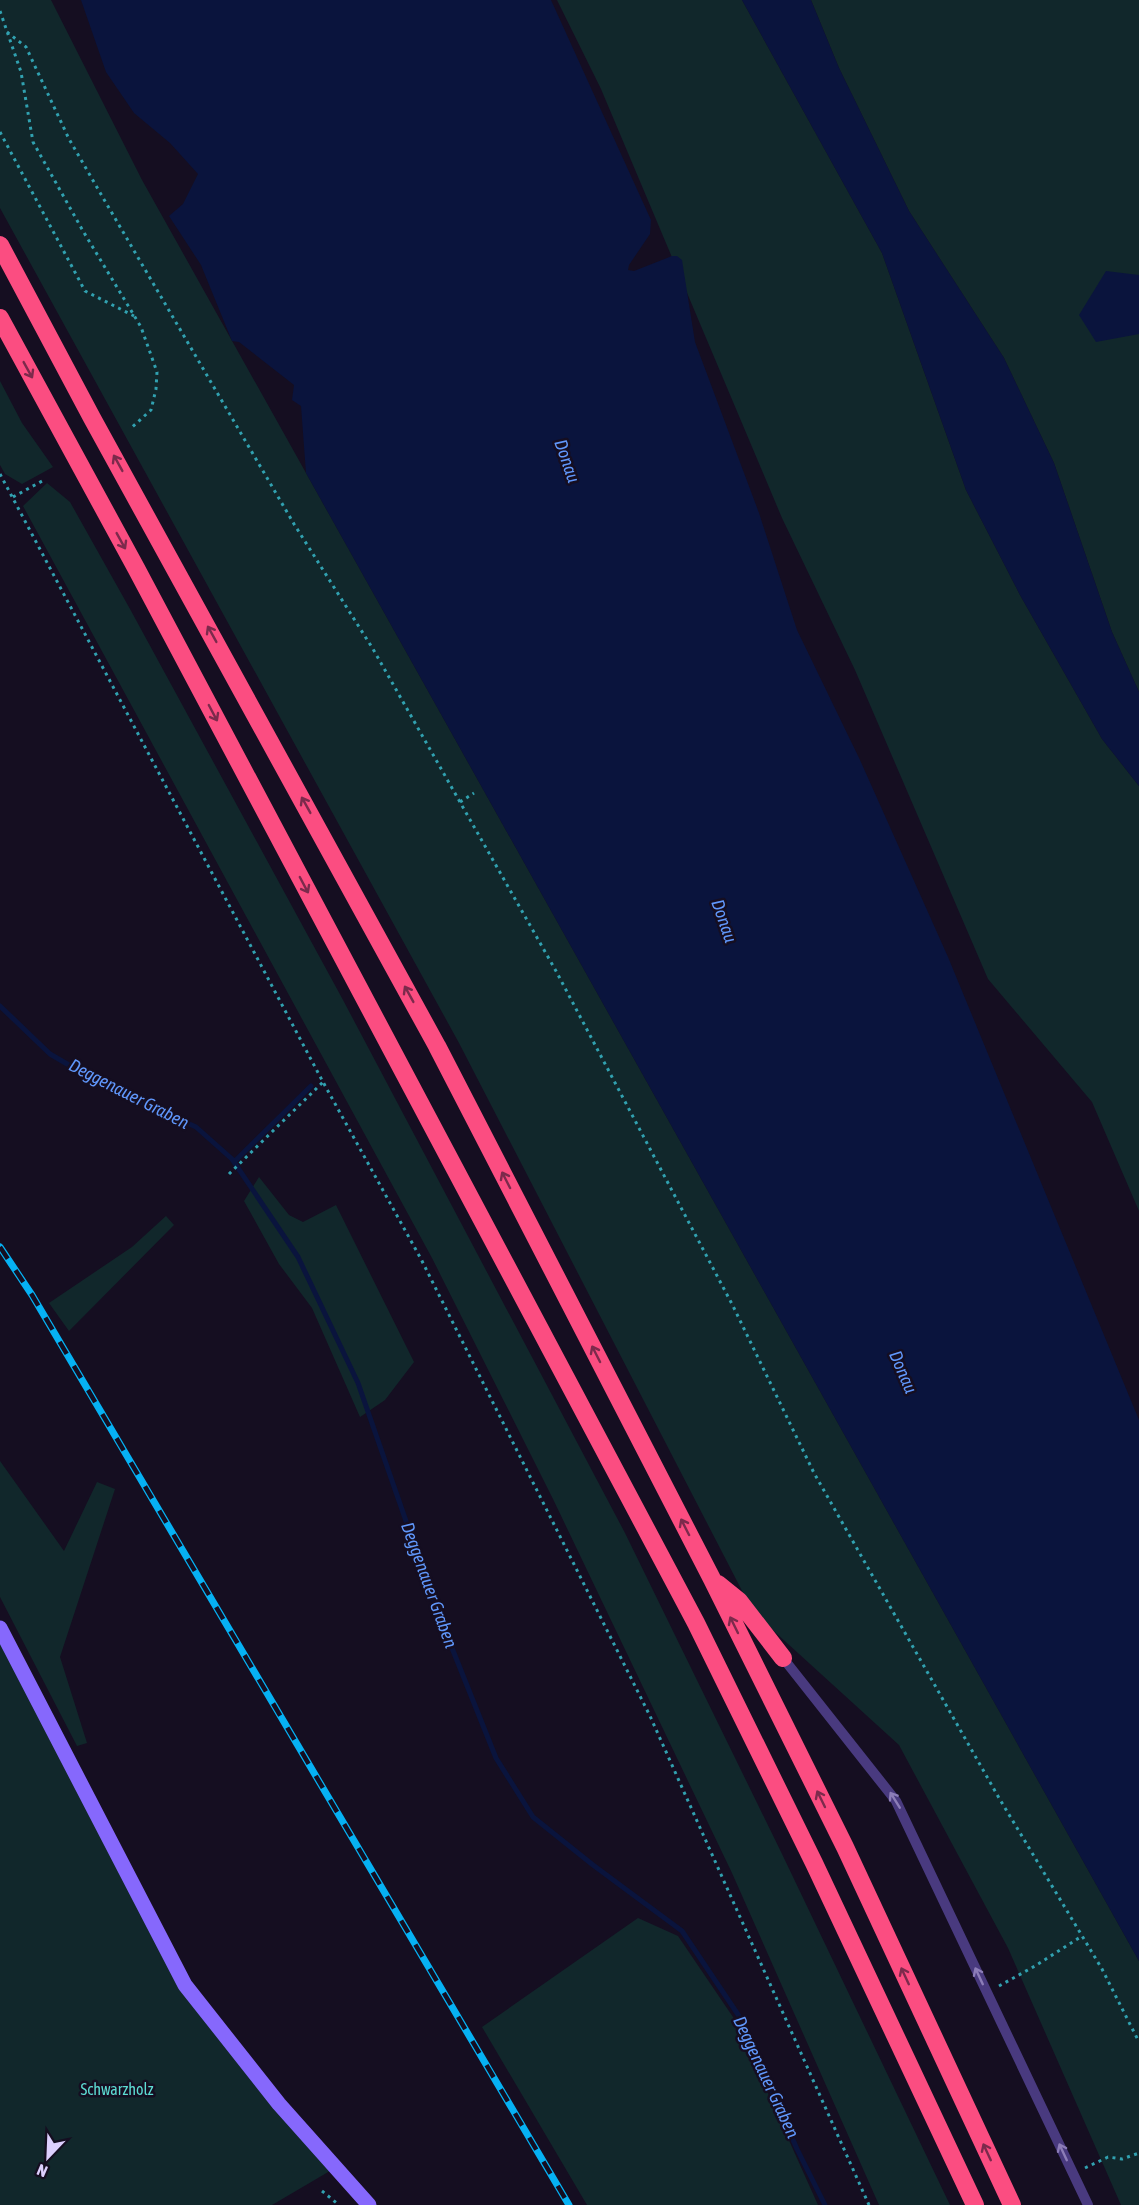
<svg xmlns="http://www.w3.org/2000/svg" width="1139" height="2205" viewBox="0 0 1139 2205" font-family="'Asap Condensed',sans-serif">
  <style>
    .green { fill: #11272b }
    .water { fill: #0a143d }
    .lines { fill: none; stroke-linecap: round; stroke-linejoin: round }
    .stream { stroke: #0a143d; stroke-width: 5 }
    .path { stroke: #31a1b0; stroke-width: 3; stroke-dasharray: 3 4.5; stroke-linecap: butt }
    .lane { stroke: #493a7f; stroke-width: 10 }
    .secondary { stroke: #8668fc; stroke-width: 15 }
    .highway { stroke: #fb4d81; stroke-width: 18 }
    .rail-casing { stroke: #06b1f3; stroke-width: 7 }
    .rail { stroke: #150e21; stroke-width: 4.5; stroke-dasharray: 14; stroke-linecap: butt }
    .oneway { stroke: #7c2a4c }
    .oneway2 { stroke: #8c7db8 }
    .labels { text-anchor: middle; stroke-width: 5; stroke-linejoin: round; paint-order: stroke }
    .park-label { font-size: 16px; fill: #5ddcd3; stroke: #150e21 }
    .water-label { font-size: 18px; font-style: italic; fill: #6097fb; stroke: #150e21 }
  </style>
  <rect width="100%" height="100%" fill="#150e21"/>
  <path class="green" d="M 0,0 L 51,0 L 142,180 L 1139,1961 L 1139,2205 L 1121,2205 L 1008,1948 L 899,1745 L 753,1612 L 459,1043 L 0,208 Z
    M 557,0 L 742,0 L 882,253 L 966,490 L 1020,595 L 1102,739 L 1139,786 L 1139,1211 L 1092,1102 L 988,979 L 855,670 L 782,518 L 601,89 Z
    M 811,0 L 1139,0 L 1139,692 L 1112,632 L 1054,463 L 1004,358 L 909,211 L 839,68 Z
    M 0,381 L 22,423 L 53,467 L 22,484 L 5,474 L 0,465 Z
    M 47,483 L 70,502 L 130,609 L 343,1000 L 625,1533 L 782,1854 L 950,2205 L 879,2205 L 732,1873 L 553,1499 L 432,1258 L 23,506 Z
    M 259,1177 L 289,1215 L 303,1222 L 336,1205 L 414,1362 L 385,1400 L 360,1417 L 312,1308 L 279,1264 L 244,1201 Z
    M 166,1216 L 174,1225 L 69,1331 L 49,1303 L 132,1247 Z
    M 0,1461 L 64,1551 L 97,1482 L 115,1489 L 60,1657 L 87,1743 L 77,1746 L 0,1597 Z
    M 0,1626 L 186,1988 L 335,2168 L 272,2205 L 0,2205 Z
    M 638,1918 L 678,1936 L 735,2020 L 818,2205 L 587,2205 L 482,2027 Z"/>
  <path class="water" d="M 81,0 L 551,0 L 651,220 L 650,234 L 629,265 L 628,270 L 634,271 L 672,256 L 677,256 L 682,260 L 695,342 L 759,513 L 797,630 L 860,760 L 948,957 L 1139,1420 L 1139,1961 L 306,473 L 301,406 L 292,400 L 294,385 L 239,342 L 232,341 L 201,265 L 169,216 L 183,204 L 198,174 L 170,143 L 134,113 L 106,72 Z
    M 742,0 L 811,0 L 839,68 L 909,211 L 1004,358 L 1054,463 L 1112,632 L 1139,692 L 1139,786 L 1102,739 L 1020,595 L 966,490 L 882,253 Z
    M 1106,271 L 1139,275 L 1139,334 L 1096,342 L 1079,315 Z"/>
  <g class="lines">
    <path class="stream" d="M 0,1006 L 50,1054 L 105,1086 L 196,1127 L 232,1159 L 298,1257 L 358,1383 L 438,1613 L 496,1758 L 533,1817 L 593,1865 L 682,1931 L 741,2019 L 797,2149 L 825,2205
      M 234,1162 L 311,1086"/>
    <path class="path" d="M 0,11 L 21,72 L 33,142 L 83,231 L 141,327 L 157,372 L 156,389 L 151,410 L 131,428
      M 7,32 L 26,47 L 69,139 L 102,196 L 294,524 L 373,649 L 556,971 L 733,1306 L 814,1473 L 999,1798 L 1102,1969 L 1139,2042
      M 0,132 L 85,291 L 134,316
      M 0,474 L 323,1082 L 421,1259 L 650,1716 L 869,2205
      M 13,497 L 44,480
      M 460,802 L 474,793
      M 229,1174 L 323,1082
      M 999,1986 L 1035,1966 L 1082,1936
      M 1085,2168 L 1108,2157 L 1122,2159 L 1139,2153
      M 322,2191 L 339,2205"/>
    <path class="lane" d="M 783,1658 L 896,1801 L 1088,2205"/>
    <path class="secondary" d="M 0,1628 L 185,1985 L 279,2104 L 369,2205"/>
    <path class="highway" d="M 0,245 L 92,418 L 437,1046 L 712,1579 L 845,1847 L 1012,2205
      M 0,318 L 136,568 L 696,1623 L 814,1863 L 975,2205
      M 718,1584 L 739,1601 L 783,1658"/>
    <defs>
      <path id="rail" d="M 0,1247 L 32,1295 L 569,2205"/>
    </defs>
    <use href="#rail" class="rail-casing"/>
    <use href="#rail" class="rail"/>
  </g>
  <defs><path id="oneway-shaft" d="M-6 0H5M1.5-3L5.5 0L1.5 3" fill="none" stroke-width="1.6" stroke-linecap="round" stroke-linejoin="round" transform="scale(1.5)"/></defs>
  <g class="oneway">
    <use href="#oneway-shaft" transform="translate(28 370) rotate(61)"/>
    <use href="#oneway-shaft" transform="translate(118 463) rotate(-119)"/>
    <use href="#oneway-shaft" transform="translate(121 541) rotate(61)"/>
    <use href="#oneway-shaft" transform="translate(212 634) rotate(-119)"/>
    <use href="#oneway-shaft" transform="translate(213 713) rotate(62)"/>
    <use href="#oneway-shaft" transform="translate(306 805) rotate(-119)"/>
    <use href="#oneway-shaft" transform="translate(304 885) rotate(62)"/>
    <use href="#oneway-shaft" transform="translate(409 994) rotate(-119)"/>
    <use href="#oneway-shaft" transform="translate(506 1180) rotate(-117)"/>
    <use href="#oneway-shaft" transform="translate(596 1354) rotate(-117)"/>
    <use href="#oneway-shaft" transform="translate(685 1527) rotate(-117)"/>
    <use href="#oneway-shaft" transform="translate(734 1625) rotate(-116)"/>
    <use href="#oneway-shaft" transform="translate(821 1799) rotate(-116)"/>
    <use href="#oneway-shaft" transform="translate(905 1976) rotate(-115)"/>
    <use href="#oneway-shaft" transform="translate(987 2152) rotate(-115)"/>
  </g>
  <g class="oneway2">
    <use href="#oneway-shaft" transform="translate(895 1800) rotate(-122)"/>
    <use href="#oneway-shaft" transform="translate(979 1976) rotate(-115)"/>
    <use href="#oneway-shaft" transform="translate(1063 2152) rotate(-115)"/>
  </g>
  <g class="labels">
    <g class="park-label">
      <text x="117" y="2095">Schwarzholz</text>
    </g>
    <g class="water-label">
      <text transform="translate(567 461) rotate(71)" y="6">Donau</text>
      <text transform="translate(724 921) rotate(71)" y="6">Donau</text>
      <text transform="translate(129 1094) rotate(27)" y="6">Deggenauer Graben</text>
      <text transform="translate(903 1372) rotate(67)" y="6">Donau</text>
      <text transform="translate(429 1585) rotate(70)" y="6">Deggenauer Graben</text>
      <text transform="translate(766 2077) rotate(65)" y="6">Deggenauer Graben</text>
    </g>
  </g>
  <g transform="translate(48 2157) rotate(203)" stroke="#150e21" stroke-width="4.5" paint-order="stroke">
  <path d="M0-4.5L10 22L0 15L-10 22Z" fill="#ddcffe"/>
  <text y="-9" font-size="16" font-weight="bold" text-anchor="middle" fill="#ddcffe">N</text>
  </g>
</svg>
